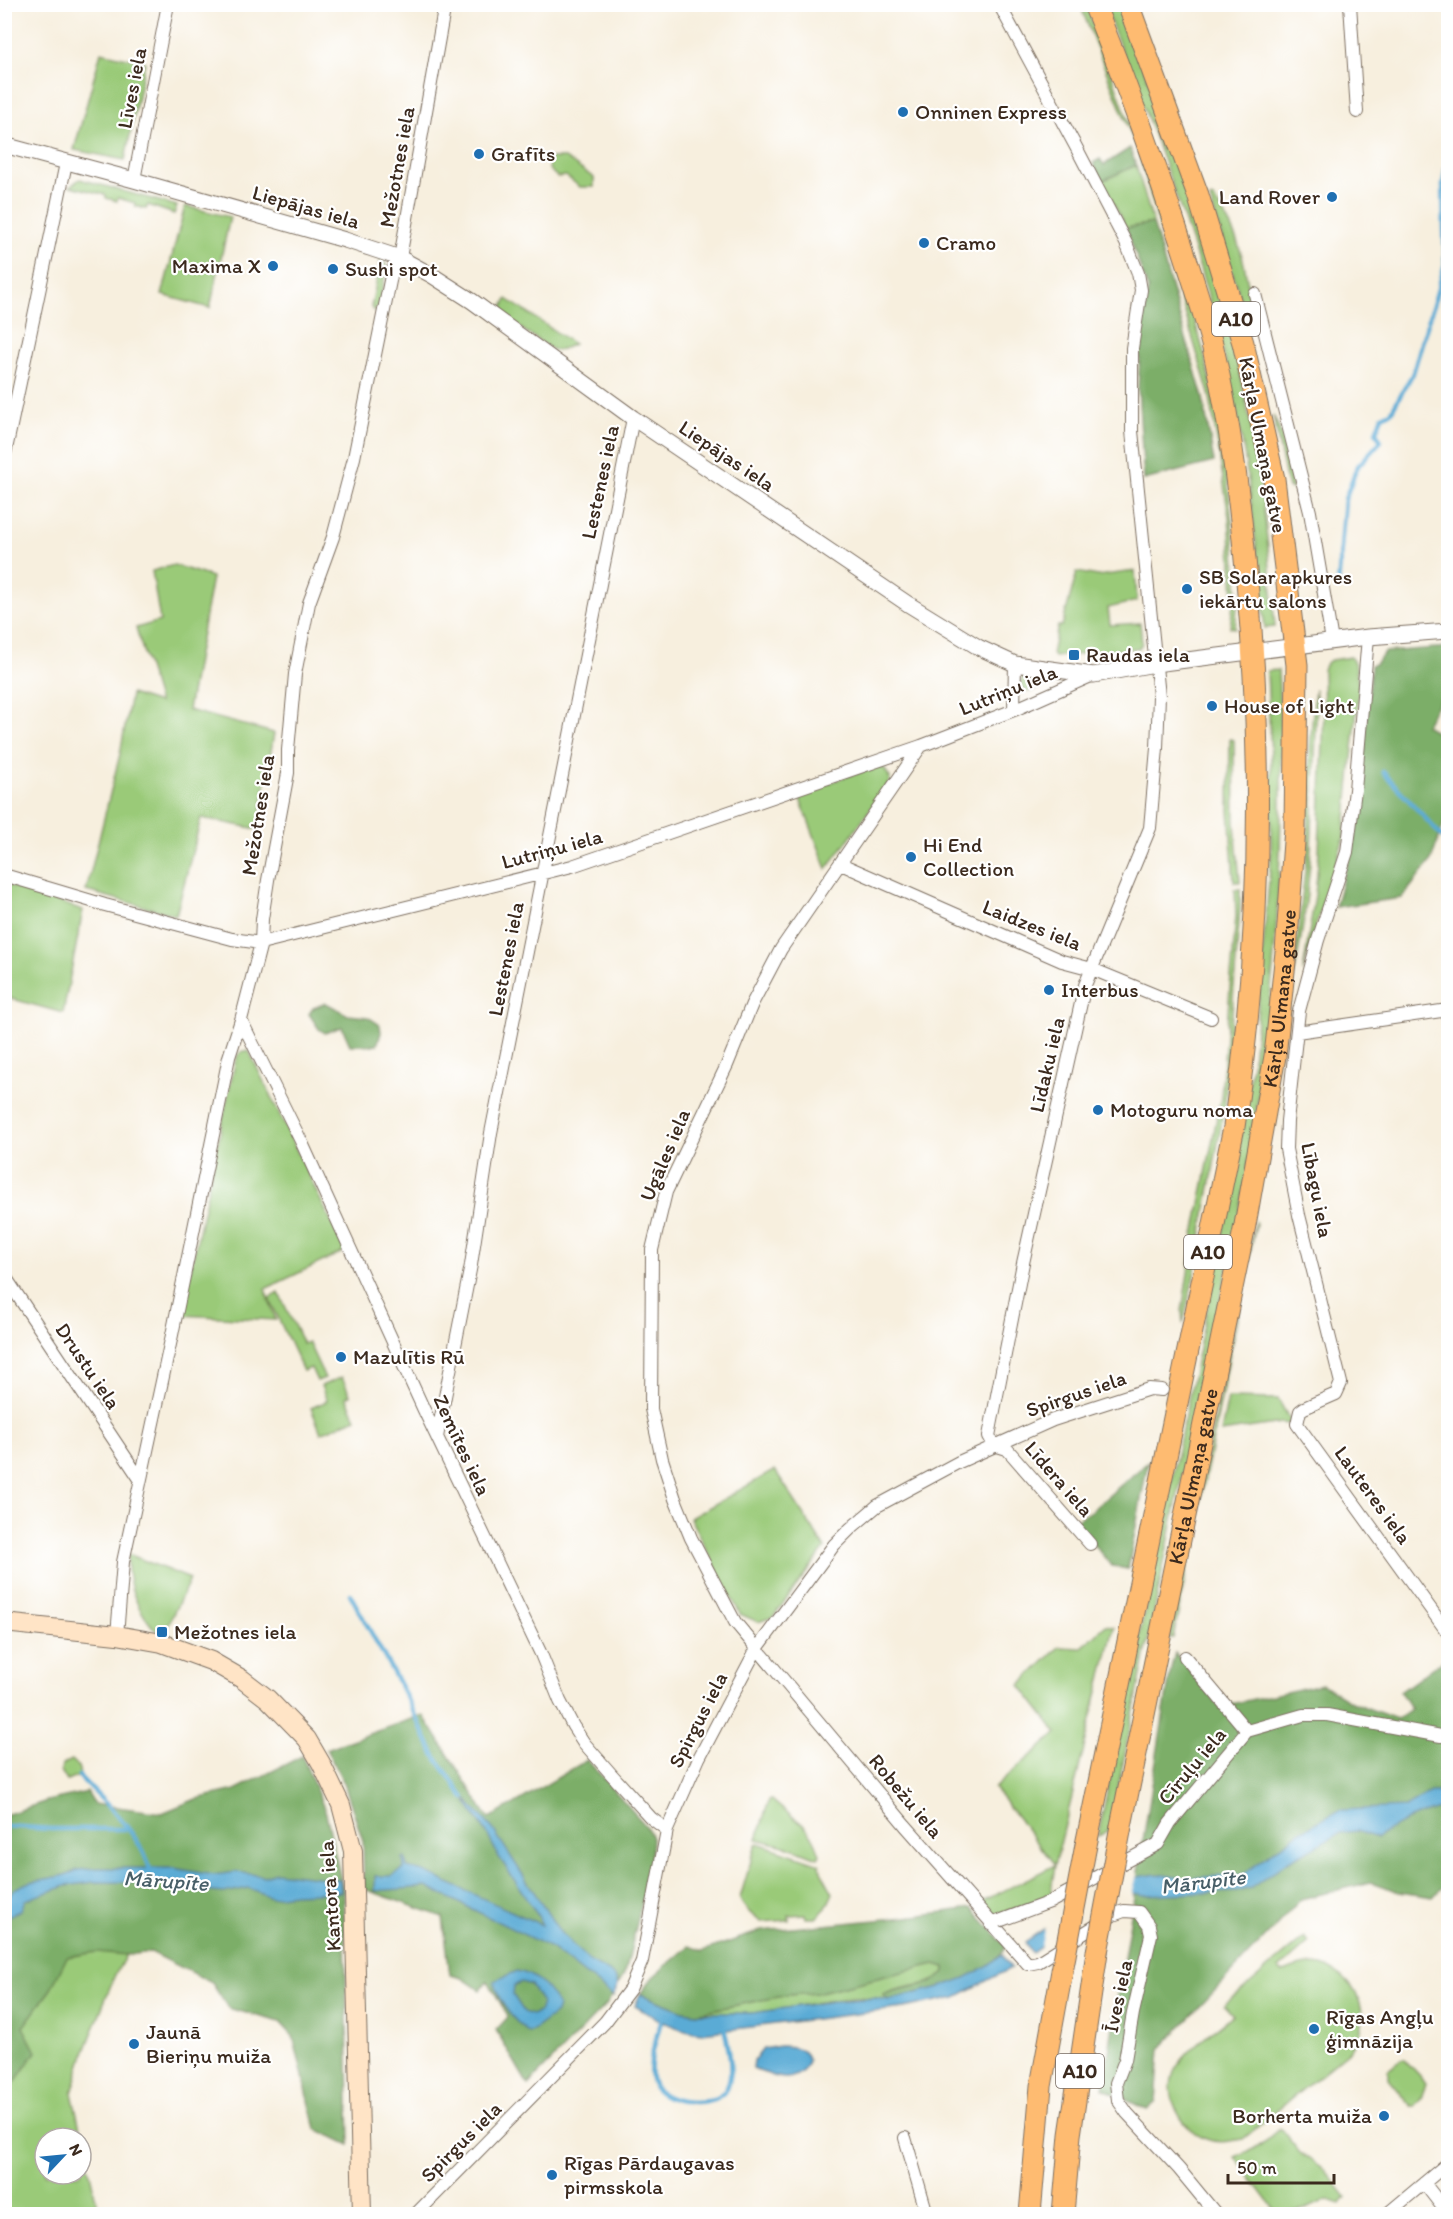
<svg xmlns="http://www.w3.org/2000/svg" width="1453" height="2219" viewBox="0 0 1453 2219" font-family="Itim,sans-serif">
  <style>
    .green { fill: #9aca78; stroke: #6a7a4b; stroke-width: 1.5; fill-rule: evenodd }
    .forest { fill: #7bae68; stroke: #5b6c43; stroke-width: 1.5 }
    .water { fill: #5aabd5; stroke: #4a6a7a; stroke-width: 1.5; fill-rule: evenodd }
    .pier { fill: #f7efde }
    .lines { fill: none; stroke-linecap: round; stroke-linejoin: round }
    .stream { stroke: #5aabd5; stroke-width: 4.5 }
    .minor-casing { stroke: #7d6f61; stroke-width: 14 }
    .tertiary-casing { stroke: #7d6f61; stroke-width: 17 }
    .secondary-casing { stroke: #7d6f61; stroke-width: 20 }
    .trunk-casing { stroke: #7d6f61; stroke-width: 23 }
    .minor { stroke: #fff; stroke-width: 12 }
    .tertiary { stroke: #fff; stroke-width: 15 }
    .secondary { stroke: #ffe4c6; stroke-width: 18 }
    .trunk { stroke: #febb71; stroke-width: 21 }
    .trunk-bridge-casing { stroke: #7d6f61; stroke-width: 23; stroke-linecap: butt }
    .trunk-bridge { stroke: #febb71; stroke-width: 21 }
    .poi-dot { fill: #1f6fb2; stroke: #fff; stroke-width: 2 }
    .labels { text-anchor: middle; stroke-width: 4.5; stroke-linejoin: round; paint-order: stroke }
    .shield { fill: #fff; stroke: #766a62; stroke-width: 1.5 }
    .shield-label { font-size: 20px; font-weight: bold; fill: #3b2a1e }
    .street-label { font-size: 21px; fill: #3b2a1e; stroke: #fff }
    .poi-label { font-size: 21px; fill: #3b2a1e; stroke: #fff; text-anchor: start }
    .water-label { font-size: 22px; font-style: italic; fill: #475e67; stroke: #fff }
  </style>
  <rect width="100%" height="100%" fill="#fff"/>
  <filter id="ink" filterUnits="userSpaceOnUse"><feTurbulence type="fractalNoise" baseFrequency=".0167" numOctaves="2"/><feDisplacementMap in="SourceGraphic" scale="12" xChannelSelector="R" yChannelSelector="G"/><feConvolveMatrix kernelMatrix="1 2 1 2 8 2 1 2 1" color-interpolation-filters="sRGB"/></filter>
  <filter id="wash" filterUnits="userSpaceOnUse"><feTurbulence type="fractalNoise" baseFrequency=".008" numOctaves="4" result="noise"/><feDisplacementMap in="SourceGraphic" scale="24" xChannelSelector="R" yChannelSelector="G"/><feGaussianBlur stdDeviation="1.35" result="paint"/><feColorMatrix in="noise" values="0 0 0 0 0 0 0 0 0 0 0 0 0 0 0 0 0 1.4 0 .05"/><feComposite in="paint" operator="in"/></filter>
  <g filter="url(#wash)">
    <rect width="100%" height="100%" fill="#f7efde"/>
    <path class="green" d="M 1080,5 L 1085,5 L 1099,38 L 1176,256 L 1204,353 L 1223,437 L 1235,550 L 1238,598 L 1235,628 L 1230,627 L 1234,597 L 1229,517 L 1210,397 L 1137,150 Z
      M 1104,5 L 1118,5 C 1151,81 1177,160 1202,240 C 1218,294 1235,347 1246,402 C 1262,476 1269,552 1275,627 L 1265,628 C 1258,570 1254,510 1244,452 C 1219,297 1161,150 1104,5 Z
      M 101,52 L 145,62 L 125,160 L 74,150 Z
      M 548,158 L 565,158 L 594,178 L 594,187 L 580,187 L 566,176 L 557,177 L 549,169 Z
      M 1136,165 L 1153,223 L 1126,228 L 1102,181 Z
      M 80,179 L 177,206 L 174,214 L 148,205 L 146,209 L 135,206 L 135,203 L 118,198 L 117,201 L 106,198 L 106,195 L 70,186 Z
      M 1213,198 C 1240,234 1250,272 1249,317 L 1246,317 L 1210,199 Z
      M 185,206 L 230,217 L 210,308 L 162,295 Z
      M 381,260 L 387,266 L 379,305 L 375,311 L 371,307 Z
      M 507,299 L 574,344 L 560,350 L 553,350 L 503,316 L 502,309 Z
      M 1273,415 L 1283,438 L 1293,489 L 1288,488 Z
      M 174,565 L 212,577 L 188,710 L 274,733 L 258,829 L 201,818 L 176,915 L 86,891 L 120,754 L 131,694 L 159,703 L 136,628 L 160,621 L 152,571 Z
      M 1135,571 L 1137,601 L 1108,608 L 1110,625 L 1140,623 L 1142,643 L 1139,648 L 1054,657 L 1052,654 L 1058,626 L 1062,626 L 1077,572 L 1098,576 Z
      M 1351,657 L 1356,668 L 1359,689 L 1344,838 L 1312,937 L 1303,972 L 1315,895 L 1319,852 L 1324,710 L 1323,670 L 1326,663 L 1331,660 Z
      M 1278,670 C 1288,841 1274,1013 1245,1182 C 1232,1256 1213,1329 1197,1402 C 1168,1545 1139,1688 1109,1831 L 1098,1836 L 1230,1198 L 1254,1053 L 1271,858 L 1271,757 L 1267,671 Z
      M 1028,674 L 1053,680 L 1053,682 L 1029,692 L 1023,689 L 1021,682 L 1023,676 Z
      M 1315,689 L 1317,703 C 1313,795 1314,888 1293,978 L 1308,845 L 1310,747 Z
      M 1230,739 L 1234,740 L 1235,825 L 1240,882 L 1234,882 L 1229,809 Z
      M 876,766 L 884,768 L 890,778 L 889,783 L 827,869 L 798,794 Z
      M 5,884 L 83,910 L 63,1013 L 5,997 Z
      M 1235,889 L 1240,889 L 1240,908 L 1225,1104 L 1194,1275 L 1183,1324 L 1182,1311 L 1194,1235 L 1221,1097 L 1236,916 Z
      M 243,1051 L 249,1051 L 345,1251 L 265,1289 L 276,1320 L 181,1315 L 235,1063 L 238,1055 Z
      M 1255,1222 L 1256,1224 L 1173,1639 L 1169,1639 Z
      M 279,1293 L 303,1344 L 308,1342 L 325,1378 L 317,1381 L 311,1368 L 303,1371 L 269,1298 Z
      M 342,1377 L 350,1395 L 346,1397 L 356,1418 L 321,1433 L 311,1408 L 327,1401 L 321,1386 Z
      M 1228,1398 L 1278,1399 L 1291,1422 L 1288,1424 L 1281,1423 L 1221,1432 Z
      M 775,1470 L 825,1548 L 773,1617 L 758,1622 L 740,1614 L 690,1518 Z
      M 128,1554 L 190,1579 L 166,1629 L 160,1629 L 158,1633 C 137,1611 126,1584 128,1554 Z
      M 1106,1625 L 1114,1627 L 1055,1865 L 1050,1898 L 998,1914 L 977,1904 L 1055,1865 L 994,1788 L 1057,1733 L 1020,1685 L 1059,1647 L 1081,1648 Z
      M 72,1760 C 77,1764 81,1769 79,1776 L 67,1781 L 61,1771 L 62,1765 Z
      M 769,1800 L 772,1800 C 795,1822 810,1821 820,1855 L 818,1858 L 792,1848 L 757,1839 Z
      M 758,1843 L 820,1864 L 821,1871 L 833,1893 L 826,1908 L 816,1918 L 806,1918 L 805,1914 L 789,1915 L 789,1920 L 761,1922 C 752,1915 743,1908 740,1898 L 756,1844 Z
      M 5,1928 L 126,1955 L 114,1977 L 84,2054 L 72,2093 L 96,2200 L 97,2214 L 5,2214 ZM 45,2138 L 81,2138 L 81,2174 L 45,2174 Z
      M 1305,1937 L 1309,1942 L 1279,1969 L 1282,1973 C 1291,1969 1299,1965 1309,1965 C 1340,1963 1366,1995 1362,2025 C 1361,2035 1355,2042 1350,2050 L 1243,2139 C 1231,2141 1218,2144 1206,2139 C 1181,2130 1163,2094 1175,2070 C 1186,2050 1215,2030 1233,2015 L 1224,2005 Z
      M 935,1964 L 945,1967 L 945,1973 C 928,1990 902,1983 884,1995 L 889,2000 C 844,1991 796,2010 751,2013 C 733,2014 714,2013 696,2013 L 788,1995 L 816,1993 Z
      M 1404,2059 L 1426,2082 L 1421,2099 L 1415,2106 L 1411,2106 L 1388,2078 L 1388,2070 Z
      M 1280,2128 L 1300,2153 L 1324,2169 L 1346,2197 L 1341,2204 L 1327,2200 L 1306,2209 L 1278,2214 L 1235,2157 L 1258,2147 Z"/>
    <path class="forest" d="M 1130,148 L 1136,165 L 1102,181 L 1093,163 L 1100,159 L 1104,165 Z
      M 1153,223 L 1203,398 L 1214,462 L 1144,480 L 1138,388 L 1141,340 L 1148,289 L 1126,228 Z
      M 1448,647 L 1448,687 L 1425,725 L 1448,740 L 1448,811 L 1431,861 L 1402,898 L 1335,907 L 1359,822 L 1371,665 L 1375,664 L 1385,652 Z
      M 326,1003 L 348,1015 L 368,1017 L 380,1025 L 381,1033 L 377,1045 L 350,1045 L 342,1027 L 325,1033 L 319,1029 L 309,1014 L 313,1008 Z
      M 1148,1462 L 1128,1569 L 1112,1566 L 1074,1522 L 1092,1510 Z
      M 1175,1653 L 1222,1709 L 1227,1705 L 1322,1684 L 1351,1702 L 1397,1719 L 1411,1709 L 1400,1692 L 1448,1657 L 1448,1881 L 1433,1897 L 1399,1892 L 1371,1882 L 1301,1899 L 1160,2049 L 1156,2102 L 1147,2110 L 1103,2088 L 1171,1668 Z
      M 423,1715 L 489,1819 L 587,1760 L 646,1826 L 652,1837 L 650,1868 L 626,1970 L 607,2004 L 528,2085 L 496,2030 L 508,2017 L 488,1981 L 480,1990 L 462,1978 L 450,1975 L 443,1917 L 364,1889 L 363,1841 L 344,1783 L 326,1749 Z
      M 302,1756 L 326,1813 L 344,1893 L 350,2145 L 316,2129 L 293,2036 L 280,2022 L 228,2008 L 212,1983 L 151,1952 L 126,1955 L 97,1952 L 67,1957 L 51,1989 L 23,2027 L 36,2052 L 5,2096 L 5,1815 L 47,1801 L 87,1792 L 94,1804 L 162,1813 L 196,1799 L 235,1790 Z
      M 972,1908 L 1006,1946 C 987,1981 924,1991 889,2000 L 883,1995 C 903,1985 928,1989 945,1973 L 945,1967 L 935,1964 L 816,1993 L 788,1995 L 696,2013 L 683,2011 L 640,1994 L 653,1977 L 689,1946 L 703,1951 L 761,1931 L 907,1917 Z"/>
    <path class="water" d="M 1430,1792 L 1448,1792 L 1448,1807 C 1424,1812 1397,1823 1377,1838 L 1356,1831 L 1340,1833 L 1287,1862 L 1251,1888 L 1236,1892 L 1142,1895 C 1120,1884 1053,1939 1032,1953 L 1025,1942 L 1054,1922 L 1121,1884 L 1137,1877 L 1157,1874 L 1182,1878 L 1242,1875 L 1299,1832 L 1340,1810 L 1405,1807 Z
      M 462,1795 L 493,1829 L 560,1932 L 589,1961 L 609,1972 L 616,1979 L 618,1985 L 613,1996 L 551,1948 L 427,1887 L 375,1891 L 375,1876 L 391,1876 L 404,1869 L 403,1858 L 405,1858 L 407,1868 L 424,1872 L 542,1925 L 537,1914 L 499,1857 L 486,1832 Z
      M 98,1868 L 174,1868 L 213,1875 L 237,1872 L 264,1876 L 276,1872 L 340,1880 L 341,1892 L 295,1894 L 271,1897 L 248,1888 L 224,1893 L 198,1891 L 190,1884 L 176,1883 L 94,1882 L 66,1886 L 25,1900 L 21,1910 L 8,1916 L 5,1924 L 5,1899 L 14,1889 L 29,1882 L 62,1876 L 78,1870 Z
      M 1002,1954 L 1011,1968 L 956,1997 L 904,2008 L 702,2033 C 677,2031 657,2019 635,2006 L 640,1994 L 683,2011 L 696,2013 L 752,2013 L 833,2001 L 876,1998 L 889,2000 L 940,1987 L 965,1978 L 989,1965 Z
      M 517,1971 C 537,1975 548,1988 558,2006 L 556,2013 L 529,2033 C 514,2021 497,2001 494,1981 ZM 521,1982 L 531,1985 L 542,2003 L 539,2012 L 532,2015 L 524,2012 L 513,1995 L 514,1986 Z
      M 780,2046 C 786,2046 793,2046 799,2049 C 819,2058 801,2079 785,2078 C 775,2078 762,2072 753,2068 L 754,2060 L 763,2049 Z"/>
    <path class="pier" d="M 1137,1874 L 1132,1896 L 1110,1903 L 1080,1926 L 1040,1951 L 1045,1925 L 1119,1881 Z"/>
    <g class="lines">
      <path class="stream" d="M 1338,586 L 1345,499 L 1357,467 L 1381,441 L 1376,432 L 1382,416 L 1391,412 L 1413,373 L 1445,265 L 1443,185 L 1448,153
        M 1383,772 L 1448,843
        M 350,1594 L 401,1687 L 435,1756 L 464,1798
        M 79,1776 C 106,1805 142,1834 151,1873
        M 4,1826 L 52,1829 L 128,1829
        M 663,2015 C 658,2032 646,2066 652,2083 C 661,2104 712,2109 725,2091 C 736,2076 728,2044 724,2028"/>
    </g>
  </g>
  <g filter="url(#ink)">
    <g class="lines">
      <defs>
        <path id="minor" d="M 1350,4 L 1357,112
          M 134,180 L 168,4
          M 1255,294 L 1310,512 L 1332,641
          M 4,459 L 66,163
          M 1368,637 L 1355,790 L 1347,852 L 1318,940 L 1299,1011 L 1287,1121 L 1286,1149 L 1299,1215 L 1341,1383 L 1336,1394 L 1304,1408 L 1300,1411 L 1297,1424 L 1448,1633
          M 1014,710 L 1015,664
          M 921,746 L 781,949 L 752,1004 L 727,1065 L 666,1192 L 652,1250 L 651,1409 L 662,1459 L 675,1499 L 691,1538 L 735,1622 L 905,1825 L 1028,1964 L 1038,1962 L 1113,1915 L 1124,1911 L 1139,1912 L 1149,1926 L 1151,1935 L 1133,2013 L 1125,2060 L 1116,2083 L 1118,2100 L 1127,2113 L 1179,2169 L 1216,2214
          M 841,864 L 1062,961 L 1092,969 L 1211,1018
          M 4,875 L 105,905 L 232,939 L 261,943 L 572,866 L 921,746 L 1014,710 L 1093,675
          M 241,1020 L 302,1143 L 424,1410 L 541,1654 L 560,1701 L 573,1726 L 584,1743 L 612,1775 L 651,1818 L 667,1830
          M 1297,1032 L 1448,1010
          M 4,1275 L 140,1479
          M 437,1437 L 471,1265 L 491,1133 L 633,418
          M 994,1445 L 989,1436 L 1023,1263 L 1085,985 L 1150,828 L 1157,748 L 1159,696 L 1132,431 L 1132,348 L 1141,290 L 1138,273 L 1126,243 L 1076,147 L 999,4
          M 994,1445 L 1007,1449 L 1090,1544
          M 117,1635 L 123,1562 L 172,1335 L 229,1057 L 241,1020 L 261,943 L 262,919 L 268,880 L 288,773 L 288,750 L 295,674 L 309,603 L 333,537 L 354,458 L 392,271 L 400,258 L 445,4
          M 1185,1657 L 1247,1731
          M 991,1924 L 1050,1902 L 1158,1844 L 1170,1823 L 1247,1731 L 1303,1715 L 1327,1715 L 1441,1736 L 1448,1735
          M 905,2138 L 927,2214
          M 1424,2183 L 1448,2214
          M 416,2214 L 605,2022 L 630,1989 L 642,1961 L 667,1830 L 699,1758 L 756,1650 L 834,1545 L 851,1528 L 877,1506 L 959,1462 L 1053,1420 L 1149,1389 L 1162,1390
          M 1387,2214 L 1448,2163"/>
        <path id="tertiary" d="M 4,145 L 134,180 L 345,240 L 400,258 L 433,276 L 472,301 L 633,418 L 908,604 L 978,647 L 1015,664 L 1094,675 L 1155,664 L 1368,637 L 1448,631"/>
        <path id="secondary" d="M 4,1623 L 117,1635 L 162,1643 L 211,1661 L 242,1679 L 268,1699 L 307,1739 L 321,1763 L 341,1805 L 353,1851 L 362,2214"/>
        <g id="trunk">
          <path id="s1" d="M 1121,1826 L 1245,1225 L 1275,1056 L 1286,952 L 1295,828 L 1297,665 L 1274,479 L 1243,343 L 1198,195 L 1128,4"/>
          <path d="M 1086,1845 L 1234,1127 C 1261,946 1264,764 1247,581 C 1240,502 1231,425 1213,348 C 1204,312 1192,277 1181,243 C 1155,162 1126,83 1094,4"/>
          <path d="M 1030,2214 L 1041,2086 L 1062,1971"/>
          <path d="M 1063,2214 L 1070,2135 L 1097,1952"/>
        </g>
      </defs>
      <use href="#minor" class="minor-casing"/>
      <use href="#tertiary" class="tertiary-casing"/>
      <use href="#secondary" class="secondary-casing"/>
      <use href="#trunk" class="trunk-casing"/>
      <use href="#minor" class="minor"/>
      <use href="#tertiary" class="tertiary"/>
      <use href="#secondary" class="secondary"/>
      <use href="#trunk" class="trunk"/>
      <defs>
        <path id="trunk-bridge" d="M 1097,1952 L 1121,1826
          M 1062,1971 L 1086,1845"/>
      </defs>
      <use href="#trunk-bridge" class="trunk-bridge-casing"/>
      <use href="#trunk-bridge" class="trunk-bridge"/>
    </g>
  </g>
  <g class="poi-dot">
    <circle cx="903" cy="112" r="6"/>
    <circle cx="479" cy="154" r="6"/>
    <circle cx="1332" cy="197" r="6"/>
    <circle cx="924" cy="243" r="6"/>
    <circle cx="273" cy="266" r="6"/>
    <circle cx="333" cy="269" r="6"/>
    <circle cx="1187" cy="589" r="6"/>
    <rect x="1068" y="649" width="12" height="12" rx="3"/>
    <circle cx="1212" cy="706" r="6"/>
    <circle cx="911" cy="857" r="6"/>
    <circle cx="1049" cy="990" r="6"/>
    <circle cx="1098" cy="1110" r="6"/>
    <circle cx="341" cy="1357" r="6"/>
    <rect x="156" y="1626" width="12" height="12" rx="3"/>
    <circle cx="1314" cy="2029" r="6"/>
    <circle cx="134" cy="2044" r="6"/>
    <circle cx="1384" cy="2116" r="6"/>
    <circle cx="552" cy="2175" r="6"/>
  </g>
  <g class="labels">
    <g class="shield">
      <rect x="1212" y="302" width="48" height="34" rx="4.5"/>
      <rect x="1184" y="1235" width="48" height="34" rx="4.5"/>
      <rect x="1056" y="2054" width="48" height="34" rx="4.5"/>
    </g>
    <g class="shield-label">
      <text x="1236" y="326">A10</text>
      <text x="1208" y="1259">A10</text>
      <text x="1080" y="2078">A10</text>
    </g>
    <g class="street-label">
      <text transform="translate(132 88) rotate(-79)" y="7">Līves iela</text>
      <text transform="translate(397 167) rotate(-80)" y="7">Mežotnes iela</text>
      <text transform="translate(306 207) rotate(16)" y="7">Liepājas iela</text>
      <text transform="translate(1263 445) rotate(79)" y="7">Kārļa Ulmaņa gatve</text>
      <text transform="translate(727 456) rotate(34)" y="7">Liepājas iela</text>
      <text transform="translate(600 482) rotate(-78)" y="7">Lestenes iela</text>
      <text transform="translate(1008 690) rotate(-22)" y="7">Lutriņu iela</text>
      <text transform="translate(258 815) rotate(-81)" y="7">Mežotnes iela</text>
      <text transform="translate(552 849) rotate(-15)" y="7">Lutriņu iela</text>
      <text transform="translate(1032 925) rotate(22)" y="7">Laidzes iela</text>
      <text transform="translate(506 959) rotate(-79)" y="7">Lestenes iela</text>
      <text dy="7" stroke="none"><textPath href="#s1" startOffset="843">Kārļa Ulmaņa gatve</textPath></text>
      <text transform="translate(1047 1065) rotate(-77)" y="7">Līdaku iela</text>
      <text transform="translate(665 1155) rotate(-67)" y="7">Ugāles iela</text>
      <text transform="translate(1317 1190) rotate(79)" y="7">Lībagu iela</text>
      <text transform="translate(88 1366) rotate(56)" y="7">Drustu iela</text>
      <text transform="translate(1076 1394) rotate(-19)" y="7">Spirgus iela</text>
      <text transform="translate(462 1445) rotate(65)" y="7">Zemītes iela</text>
      <text dy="7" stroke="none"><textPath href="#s1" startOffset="357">Kārļa Ulmaņa gatve</textPath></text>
      <text transform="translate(1059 1479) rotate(49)" y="7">Līdera iela</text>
      <text transform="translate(1373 1495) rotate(54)" y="7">Lauteres iela</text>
      <text transform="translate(698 1720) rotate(-63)" y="7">Spirgus iela</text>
      <text transform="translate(1192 1766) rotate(-50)" y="7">Cīruļu iela</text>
      <text transform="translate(906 1796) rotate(50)" y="7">Robežu iela</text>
      <text transform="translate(330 1896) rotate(-94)" y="7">Kantora iela</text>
      <text transform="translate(1118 1996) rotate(-78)" y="7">Īves iela</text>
      <text transform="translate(461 2142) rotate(-45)" y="7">Spirgus iela</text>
    </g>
    <g class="poi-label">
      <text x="915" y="119">Onninen Express</text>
      <text x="491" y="161">Grafīts</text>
      <text x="1320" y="204" text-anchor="end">Land Rover</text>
      <text x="936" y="250">Cramo</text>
      <text x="261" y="273" text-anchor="end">Maxima X</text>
      <text x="345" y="276">Sushi spot</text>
      <text x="1199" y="584">SB Solar apkures<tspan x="1199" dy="24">iekārtu salons</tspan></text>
      <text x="1086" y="662">Raudas iela</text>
      <text x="1224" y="713">House of Light</text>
      <text x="923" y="852">Hi End<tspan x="923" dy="24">Collection</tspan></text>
      <text x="1061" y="997">Interbus</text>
      <text x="1110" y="1117">Motoguru noma</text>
      <text x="353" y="1364">Mazulītis Rū</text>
      <text x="174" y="1639">Mežotnes iela</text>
      <text x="1326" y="2024">Rīgas Angļu<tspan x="1326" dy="24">ģimnāzija</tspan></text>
      <text x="146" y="2039">Jaunā<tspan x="146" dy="24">Bieriņu muiža</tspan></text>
      <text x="1372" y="2123" text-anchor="end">Borherta muiža</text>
      <text x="564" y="2170">Rīgas Pārdaugavas<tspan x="564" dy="24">pirmsskola</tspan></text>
    </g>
    <g class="water-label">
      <text transform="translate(166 1880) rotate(4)" y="8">Mārupīte</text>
      <text transform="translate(1203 1881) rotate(-7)" y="8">Mārupīte</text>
    </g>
  </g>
  <rect width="1453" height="2219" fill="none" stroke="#fff" stroke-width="24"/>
  <g transform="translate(63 2156) rotate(64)"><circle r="28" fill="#ffffff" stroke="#b1aaa5" stroke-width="1.5"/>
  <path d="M0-4.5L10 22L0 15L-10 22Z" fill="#1f6fb2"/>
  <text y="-9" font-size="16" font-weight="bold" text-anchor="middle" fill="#3b2a1e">N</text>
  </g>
  <path d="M1228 2174v9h106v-9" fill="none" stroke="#3b2a1e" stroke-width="3"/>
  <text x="1237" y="2174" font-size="18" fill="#3b2a1e" stroke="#ffffff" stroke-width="4.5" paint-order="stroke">50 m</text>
</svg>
